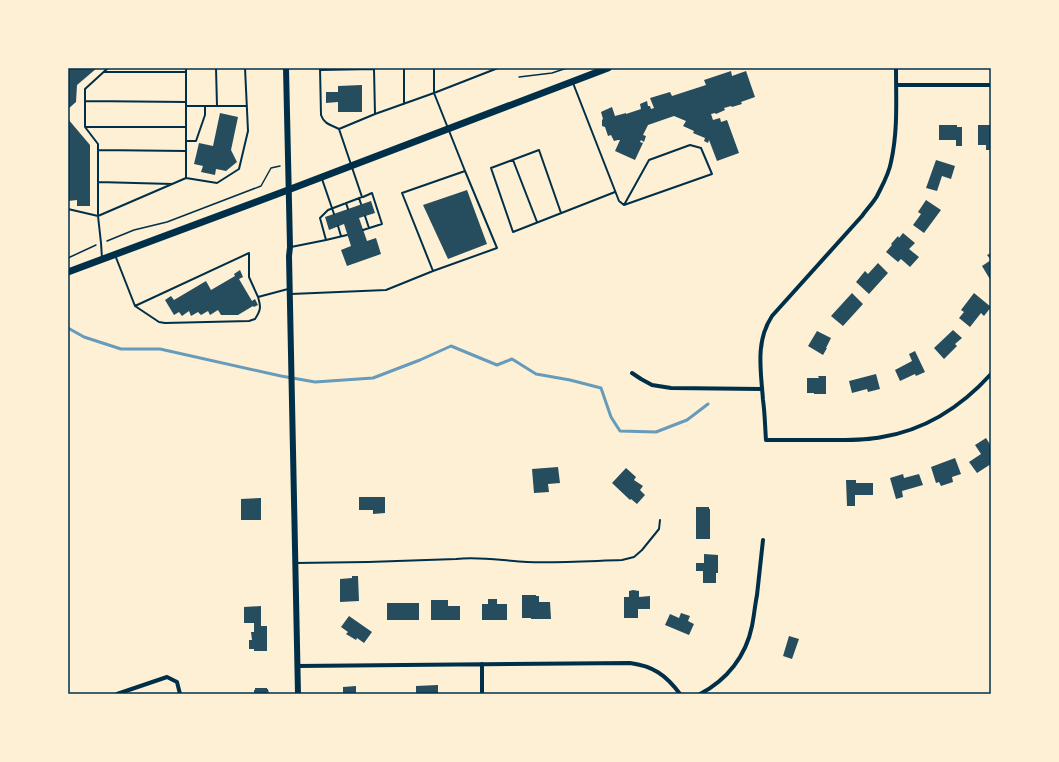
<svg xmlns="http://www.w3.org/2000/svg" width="1059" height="762" viewBox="0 0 1059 762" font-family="Mulish,sans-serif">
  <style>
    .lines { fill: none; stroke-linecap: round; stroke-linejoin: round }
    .stream { stroke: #669bbc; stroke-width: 3 }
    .building { fill: #264d5e }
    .path { stroke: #003049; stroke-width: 1.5 }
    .service { stroke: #003049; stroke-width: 2 }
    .minor { stroke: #003049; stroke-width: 4 }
    .secondary { stroke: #003049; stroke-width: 6 }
    .primary { stroke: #003049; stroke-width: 7 }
    .neatline { fill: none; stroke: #003049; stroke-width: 1.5 }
  </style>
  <rect width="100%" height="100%" fill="#fdf0d5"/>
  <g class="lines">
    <path class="stream" d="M 68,328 L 84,337 L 121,349 L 160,349 L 281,376 L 315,382 L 373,378 L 420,360 L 451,346 L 497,365 L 512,359 L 536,374 L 570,380 L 601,388 L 611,417 L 620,431 L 656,432 L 687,420 L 708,404"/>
  </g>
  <path class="building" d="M 68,68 L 97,68 L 77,85 L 76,102 L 68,109 Z
    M 731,71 L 732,76 L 746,71 L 755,97 L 741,102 L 742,104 L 732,107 L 731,106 L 724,108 L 725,110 L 716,114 L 715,113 L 711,114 L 713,120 L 720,118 L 721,122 L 727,120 L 739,153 L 717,161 L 709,140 L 708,143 L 704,141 L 705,138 L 693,133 L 694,131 L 683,126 L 686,121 L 674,116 L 648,125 L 643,135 L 646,136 L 644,142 L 641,140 L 640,142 L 643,143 L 635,160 L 615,151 L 620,140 L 618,140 L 614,141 L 611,135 L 608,136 L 605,127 L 602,126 L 602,120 L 603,119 L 601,112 L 603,111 L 612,107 L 615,116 L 626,113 L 626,114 L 641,109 L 640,104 L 647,101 L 648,106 L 650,106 L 651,109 L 654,108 L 650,98 L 670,92 L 672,96 L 706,85 L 704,80 Z
    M 362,85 L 362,112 L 338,112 L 338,102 L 326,103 L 326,92 L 338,92 L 338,86 Z
    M 220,113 L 238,117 L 231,150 L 237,162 L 226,171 L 216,169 L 215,175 L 201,172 L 203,166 L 194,164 L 199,143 L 213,146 Z
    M 68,119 L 90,145 L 90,206 L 77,206 L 77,200 L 68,201 Z
    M 939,125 L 957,125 L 957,127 L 962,127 L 962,146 L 956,146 L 956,140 L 939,140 Z
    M 978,125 L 991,125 L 991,150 L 986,150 L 986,145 L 978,145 Z
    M 936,160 L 955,166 L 951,179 L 942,176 L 937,191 L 926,188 Z
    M 467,190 L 487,244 L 448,259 L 423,205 Z
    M 926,200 L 941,210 L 924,233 L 913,225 L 921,214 L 918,212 Z
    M 371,201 L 375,213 L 359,218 L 367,241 L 376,238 L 381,254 L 347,266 L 341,250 L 351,246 L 344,224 L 329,230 L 325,217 Z
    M 903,233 L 915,243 L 909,249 L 919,257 L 910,267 L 901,259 L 898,262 L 886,252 L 892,245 L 891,244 L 898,236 L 899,238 Z
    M 991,253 L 991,281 L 982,266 L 991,260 L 987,255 Z
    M 878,263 L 888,273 L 869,294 L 856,282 L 865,271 L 868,274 Z
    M 240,270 L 243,277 L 239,279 L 252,301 L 255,299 L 258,305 L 254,307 L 253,306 L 238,315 L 221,315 L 218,310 L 210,315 L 208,311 L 201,315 L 198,312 L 191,316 L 189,311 L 182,316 L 179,312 L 174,315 L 165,300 L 171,296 L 174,300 L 206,281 L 211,290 L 235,276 L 234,274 Z
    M 852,293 L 863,304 L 843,326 L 831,316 Z
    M 974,293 L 991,307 L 984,316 L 981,313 L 970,327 L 959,318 L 964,312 L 961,310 Z
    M 953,330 L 962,338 L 955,344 L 957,346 L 944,359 L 934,348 Z
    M 817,331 L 831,338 L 826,348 L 827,348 L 823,355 L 808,346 Z
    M 915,351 L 925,372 L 916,376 L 915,374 L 900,381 L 895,370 L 912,361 L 909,354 Z
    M 876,374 L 880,389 L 868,392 L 867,389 L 852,393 L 849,381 Z
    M 818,376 L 826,376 L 826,394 L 814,394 L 814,393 L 807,393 L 807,378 L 819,378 Z
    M 986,438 L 991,446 L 991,464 L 977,473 L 969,462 L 981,454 L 975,445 Z
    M 955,458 L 961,474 L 952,477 L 953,482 L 941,486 L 939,482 L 936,483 L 931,467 Z
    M 558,467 L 560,483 L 548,484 L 549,492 L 534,493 L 532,469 Z
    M 626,468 L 636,477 L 634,480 L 643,486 L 640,490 L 645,495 L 637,504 L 631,499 L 630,500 L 612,483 Z
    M 903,474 L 904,478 L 919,474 L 923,485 L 902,491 L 903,497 L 896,499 L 890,478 Z
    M 846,480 L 856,480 L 856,483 L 873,483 L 873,495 L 855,495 L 855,506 L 847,506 Z
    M 359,497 L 385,497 L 385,513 L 373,514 L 373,510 L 359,510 Z
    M 261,498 L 261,520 L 241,520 L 241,499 Z
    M 696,507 L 709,507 L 709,509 L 710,509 L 710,539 L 696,539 Z
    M 704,554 L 718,555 L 718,573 L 716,573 L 716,583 L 703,583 L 703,571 L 696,571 L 696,563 L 704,563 Z
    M 352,576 L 358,576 L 359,601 L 340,602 L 340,579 L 352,578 Z
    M 633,590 L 639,591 L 639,597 L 650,596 L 650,609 L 638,609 L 638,618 L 624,618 L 624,597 L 629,597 L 629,591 Z
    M 522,595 L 536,595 L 536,596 L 539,596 L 539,602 L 550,602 L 551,619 L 531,619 L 531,618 L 522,618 Z
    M 488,599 L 497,599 L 497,604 L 507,604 L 507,620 L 482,620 L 482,604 L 488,604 Z
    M 431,600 L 448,600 L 448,606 L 460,606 L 460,620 L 431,620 Z
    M 387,603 L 419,603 L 419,620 L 387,620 Z
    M 261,606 L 261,626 L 267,626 L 267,651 L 254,651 L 254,649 L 249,649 L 249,640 L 252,640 L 251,632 L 254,632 L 254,623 L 244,623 L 244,607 Z
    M 681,613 L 690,616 L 688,621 L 694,624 L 689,635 L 665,625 L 670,614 L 679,618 Z
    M 349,616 L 372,632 L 364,643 L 357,638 L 356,640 L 346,634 L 348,632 L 341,627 Z
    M 789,636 L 799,639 L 792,659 L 783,656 Z
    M 438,685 L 438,694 L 416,694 L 416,686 Z
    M 356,686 L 356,694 L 343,694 L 343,687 Z
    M 255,688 L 267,688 L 267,689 L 268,689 L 269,694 L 254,694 L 254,690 L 255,690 Z"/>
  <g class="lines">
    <path class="path" d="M 519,77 L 552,73 L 567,68
      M 107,241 L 134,230 L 167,222 L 261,186 L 271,168 L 280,166
      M 68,258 L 96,245"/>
    <path class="service" d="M 186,68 L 186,178
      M 216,68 L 217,106
      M 320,68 L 321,115 C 324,124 331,125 339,129 L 375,114
      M 404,68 L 404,104
      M 320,70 L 374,69 L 375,114 L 434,93 L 434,68
      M 104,72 L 186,72
      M 573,83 L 619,201 L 624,205 L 712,174 L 701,148 L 690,145 L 649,160 L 624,205
      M 85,101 L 186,102
      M 186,106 L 247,106
      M 85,127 L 186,127
      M 186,141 L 196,141 L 205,115 L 205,106
      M 98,150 L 186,151
      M 513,160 L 537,222
      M 322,179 L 334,214
      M 98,182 L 172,184
      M 363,197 L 372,193 L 382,224 L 363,230
      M 359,198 L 361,204
      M 346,203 L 348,209
      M 68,209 L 98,216 L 186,178 L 217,183 L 239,169 L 248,131 L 245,68
      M 561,213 L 539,150 L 491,168 L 513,232 L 615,192
      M 365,216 L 369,228
      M 338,226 L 341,236
      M 326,240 L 347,235
      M 291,247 L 326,240 L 320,218 L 328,210 L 362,197 L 339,129
      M 115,255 L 135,306 L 249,253 L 249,277 L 258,297 L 288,289
      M 102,258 L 101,243 L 98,216 L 98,144 L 85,127 L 85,89 L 108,68
      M 433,271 L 497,248 L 465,171
      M 291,294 L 386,290 L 433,271 L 402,193 L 465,171 L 434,93 L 498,68
      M 135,306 L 159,322 L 165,323 L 249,321 L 255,319 C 261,310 261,307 258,297
      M 296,563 L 368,562 L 456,559 C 480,556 503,561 527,562 C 558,563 590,561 622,560 L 634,557 L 642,550 L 659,529 L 660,520"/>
    <path class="minor" d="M 896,68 C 896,100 898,131 891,162 C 889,174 882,186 877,196 C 873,203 867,209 862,216 L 772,316 C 755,342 761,371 763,400 C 765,414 765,427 766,440 C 785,440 804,440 824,440 C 843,440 863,441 882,437 C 925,430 962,406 991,374
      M 896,85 L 991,85
      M 632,373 L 641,379 L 652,385 L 671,388 L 762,389
      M 482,664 L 482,694
      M 297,666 L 630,663 C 653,666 666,675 680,694
      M 117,694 L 167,677 L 177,682 L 180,694
      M 700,694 C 727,680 746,656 752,626 C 754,616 755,605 757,595 C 759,577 761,559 763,540"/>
    <path class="secondary" d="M 286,68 L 290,247 L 289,256 L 298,694"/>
    <path class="primary" d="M 68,272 L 288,190 L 608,68"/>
  </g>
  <rect width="1059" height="762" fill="none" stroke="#fdf0d5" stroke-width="138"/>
  <rect x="69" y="69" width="921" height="624" class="neatline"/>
</svg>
